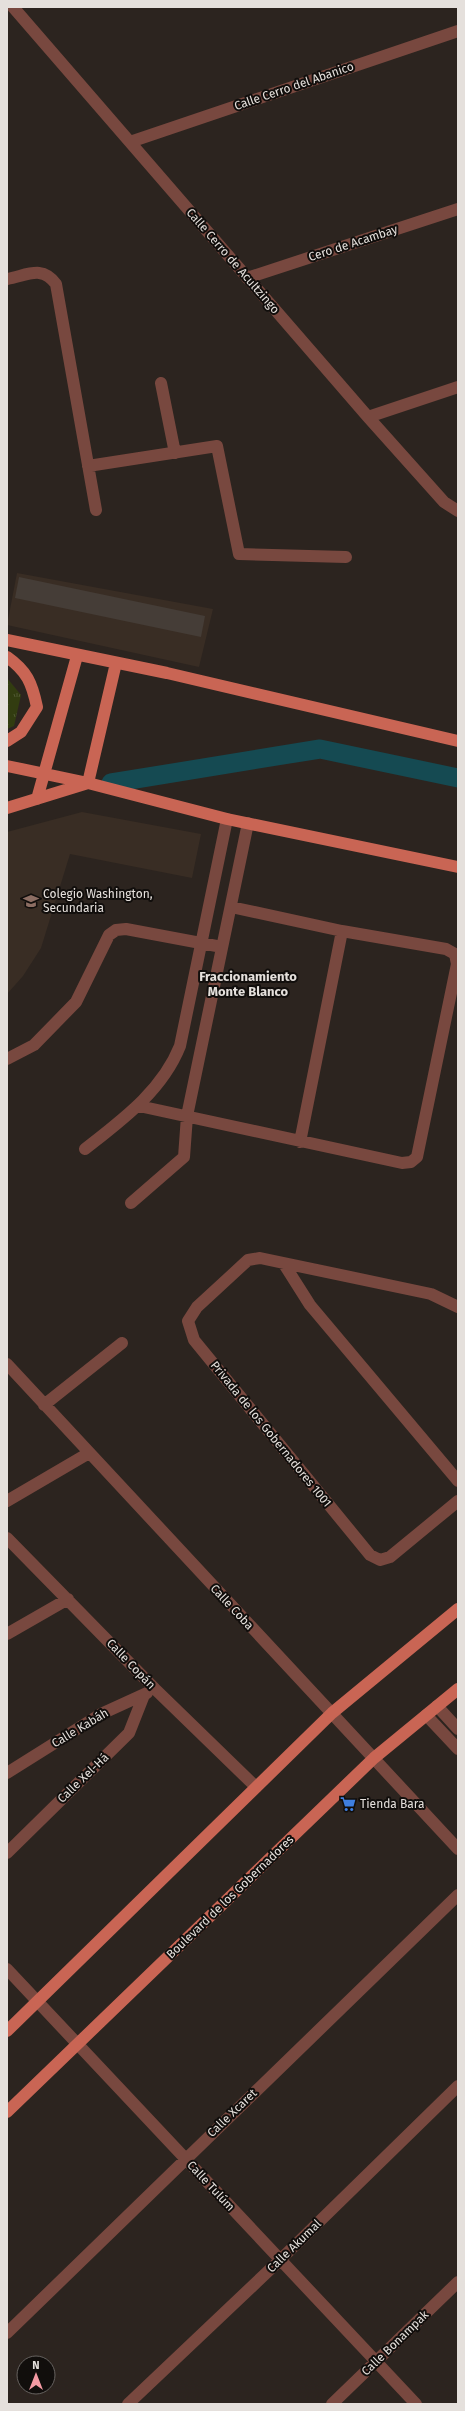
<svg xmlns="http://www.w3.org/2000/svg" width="465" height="2411" viewBox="0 0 465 2411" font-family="'Fira Sans',sans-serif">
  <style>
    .built { fill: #392d24 }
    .grass { fill: url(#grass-tufts) }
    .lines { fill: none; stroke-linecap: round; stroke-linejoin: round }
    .canal { stroke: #154a52; stroke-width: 19 }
    .building { fill: #453d37 }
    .minor { stroke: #78483f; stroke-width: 12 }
    .major { stroke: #c96554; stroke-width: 12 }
    .labels { text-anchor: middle; stroke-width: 4; stroke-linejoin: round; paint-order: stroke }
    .street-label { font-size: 12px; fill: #e5e0dc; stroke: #110e0c }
    .poi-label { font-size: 12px; fill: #e5e0dc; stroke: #110e0c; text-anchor: start }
    .neighbourhood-label { font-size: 13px; font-weight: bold; fill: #e5e0dc; stroke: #110e0c }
  </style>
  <defs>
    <pattern id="grass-tufts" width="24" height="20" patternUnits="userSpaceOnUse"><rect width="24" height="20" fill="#323c10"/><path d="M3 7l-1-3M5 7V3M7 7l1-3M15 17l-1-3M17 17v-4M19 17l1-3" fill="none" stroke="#505832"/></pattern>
  </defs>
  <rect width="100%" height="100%" fill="#2c241f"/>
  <path class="built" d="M 17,573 L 213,609 L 199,667 L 7,625 Z
    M 82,812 L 201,834 L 192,878 L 70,854 L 41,948 L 23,976 L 7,994 L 7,832 Z"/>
  <path class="grass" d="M 7,678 L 21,695 L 14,726 L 7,729 Z"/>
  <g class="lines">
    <path class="canal" d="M 111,783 L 320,749 L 458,778"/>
  </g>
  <path class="building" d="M 19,577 L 205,616 L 201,637 L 15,598 Z"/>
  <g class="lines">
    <path class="minor" d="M 13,7 L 368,417 L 444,502 L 458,511
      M 130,142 L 458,31
      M 247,278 L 458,209
      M 7,279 C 28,275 42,265 56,284 L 96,510
      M 161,383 L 175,453
      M 368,417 L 458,387
      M 88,466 L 217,446 L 239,554 L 346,557
      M 7,1059 L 34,1045 L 76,1002 L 109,935 L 116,930 L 126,929 L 222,947
      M 139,1106 L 402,1163 L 411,1162 L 417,1157 L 457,964 L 455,954 L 446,949 L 342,931 L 231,907
      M 300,1142 L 342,931
      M 85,1149 C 122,1120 162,1091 180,1046 L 227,819
      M 131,1203 L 184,1157 L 187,1116 L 248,823
      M 284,1264 L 310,1305 L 458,1481
      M 458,1307 L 431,1294 L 260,1258 L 248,1260 L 197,1307 L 188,1321 L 194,1340 L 370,1555 L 380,1560 L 390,1557 L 458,1501
      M 7,1364 L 458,1849
      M 44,1405 L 122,1343
      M 7,1501 L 89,1453
      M 7,1538 L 155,1689 L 256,1787
      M 7,1634 L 68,1599
      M 437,1706 L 458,1729
      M 426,1715 L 458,1749
      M 7,1773 L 101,1714 L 147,1693
      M 7,1853 L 129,1733 L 144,1695
      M 7,1969 L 416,2404
      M 7,2333 L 458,1895
      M 128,2404 L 280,2260 L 458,2086
      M 332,2404 L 458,2282"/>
    <path class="major" d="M 7,640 L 167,673 L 458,741
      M 7,657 C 27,671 32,683 37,707 L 21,732 L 7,741
      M 7,766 L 88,783 L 227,819 L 458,867
      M 37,799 L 77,656
      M 7,808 L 88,783 L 116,663
      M 7,2031 L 332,1713 L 458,1609
      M 7,2112 L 374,1758 L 458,1689"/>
  </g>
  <defs>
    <symbol id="school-bare" viewBox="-9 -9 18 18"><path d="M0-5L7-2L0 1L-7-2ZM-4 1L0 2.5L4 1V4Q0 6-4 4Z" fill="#8d6e63" stroke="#110e0c" stroke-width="2.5" paint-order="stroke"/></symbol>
    <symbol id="supermarket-bare" viewBox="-9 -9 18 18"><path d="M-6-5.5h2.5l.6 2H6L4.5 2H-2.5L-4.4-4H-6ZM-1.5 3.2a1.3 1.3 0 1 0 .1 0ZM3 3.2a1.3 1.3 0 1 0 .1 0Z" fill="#3f7fe0" stroke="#110e0c" stroke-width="2.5" paint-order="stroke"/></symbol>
  </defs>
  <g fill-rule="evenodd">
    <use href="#school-bare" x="20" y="890" width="22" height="22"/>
    <use href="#supermarket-bare" x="337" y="1793" width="22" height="22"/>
  </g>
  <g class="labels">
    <g class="street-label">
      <text transform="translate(294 86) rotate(-19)" y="4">Calle Cerro del Abanico</text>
      <text transform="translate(353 243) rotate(-18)" y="4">Cero de Acambay</text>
      <text transform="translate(233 261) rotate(49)" y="4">Calle Cerro de Acultzingo</text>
      <text transform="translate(271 1434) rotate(51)" y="4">Privada de los Gobernadores 1001</text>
      <text transform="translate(232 1607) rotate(47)" y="4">Calle Coba</text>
      <text transform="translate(131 1664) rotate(46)" y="4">Calle Copán</text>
      <text transform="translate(80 1728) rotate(-31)" y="4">Calle Kabáh</text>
      <text transform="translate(83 1778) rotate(-44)" y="4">Calle Xel-Há</text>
      <text transform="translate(230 1897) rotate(-44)" y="4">Boulevard de los Gobernadores</text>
      <text transform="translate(232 2113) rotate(-44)" y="4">Calle Xcaret</text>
      <text transform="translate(211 2186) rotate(47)" y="4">Calle Tulúm</text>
      <text transform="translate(294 2246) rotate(-44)" y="4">Calle Akumal</text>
      <text transform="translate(395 2343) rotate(-44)" y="4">Calle Bonampak</text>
    </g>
    <g class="poi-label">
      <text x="43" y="898">Colegio Washington,<tspan x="43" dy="14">Secundaria</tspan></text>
      <text x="360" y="1808">Tienda Bara</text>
    </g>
    <g class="neighbourhood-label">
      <text x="248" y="981">Fraccionamiento<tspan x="248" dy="15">Monte Blanco</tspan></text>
    </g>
  </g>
  <rect width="465" height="2411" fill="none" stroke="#e5e0dc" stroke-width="16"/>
  <g transform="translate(36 2375)"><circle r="19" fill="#110e0c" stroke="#66625f"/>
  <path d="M0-3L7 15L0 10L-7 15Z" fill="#f49aa3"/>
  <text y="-6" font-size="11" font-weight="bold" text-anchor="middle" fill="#e5e0dc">N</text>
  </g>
</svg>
